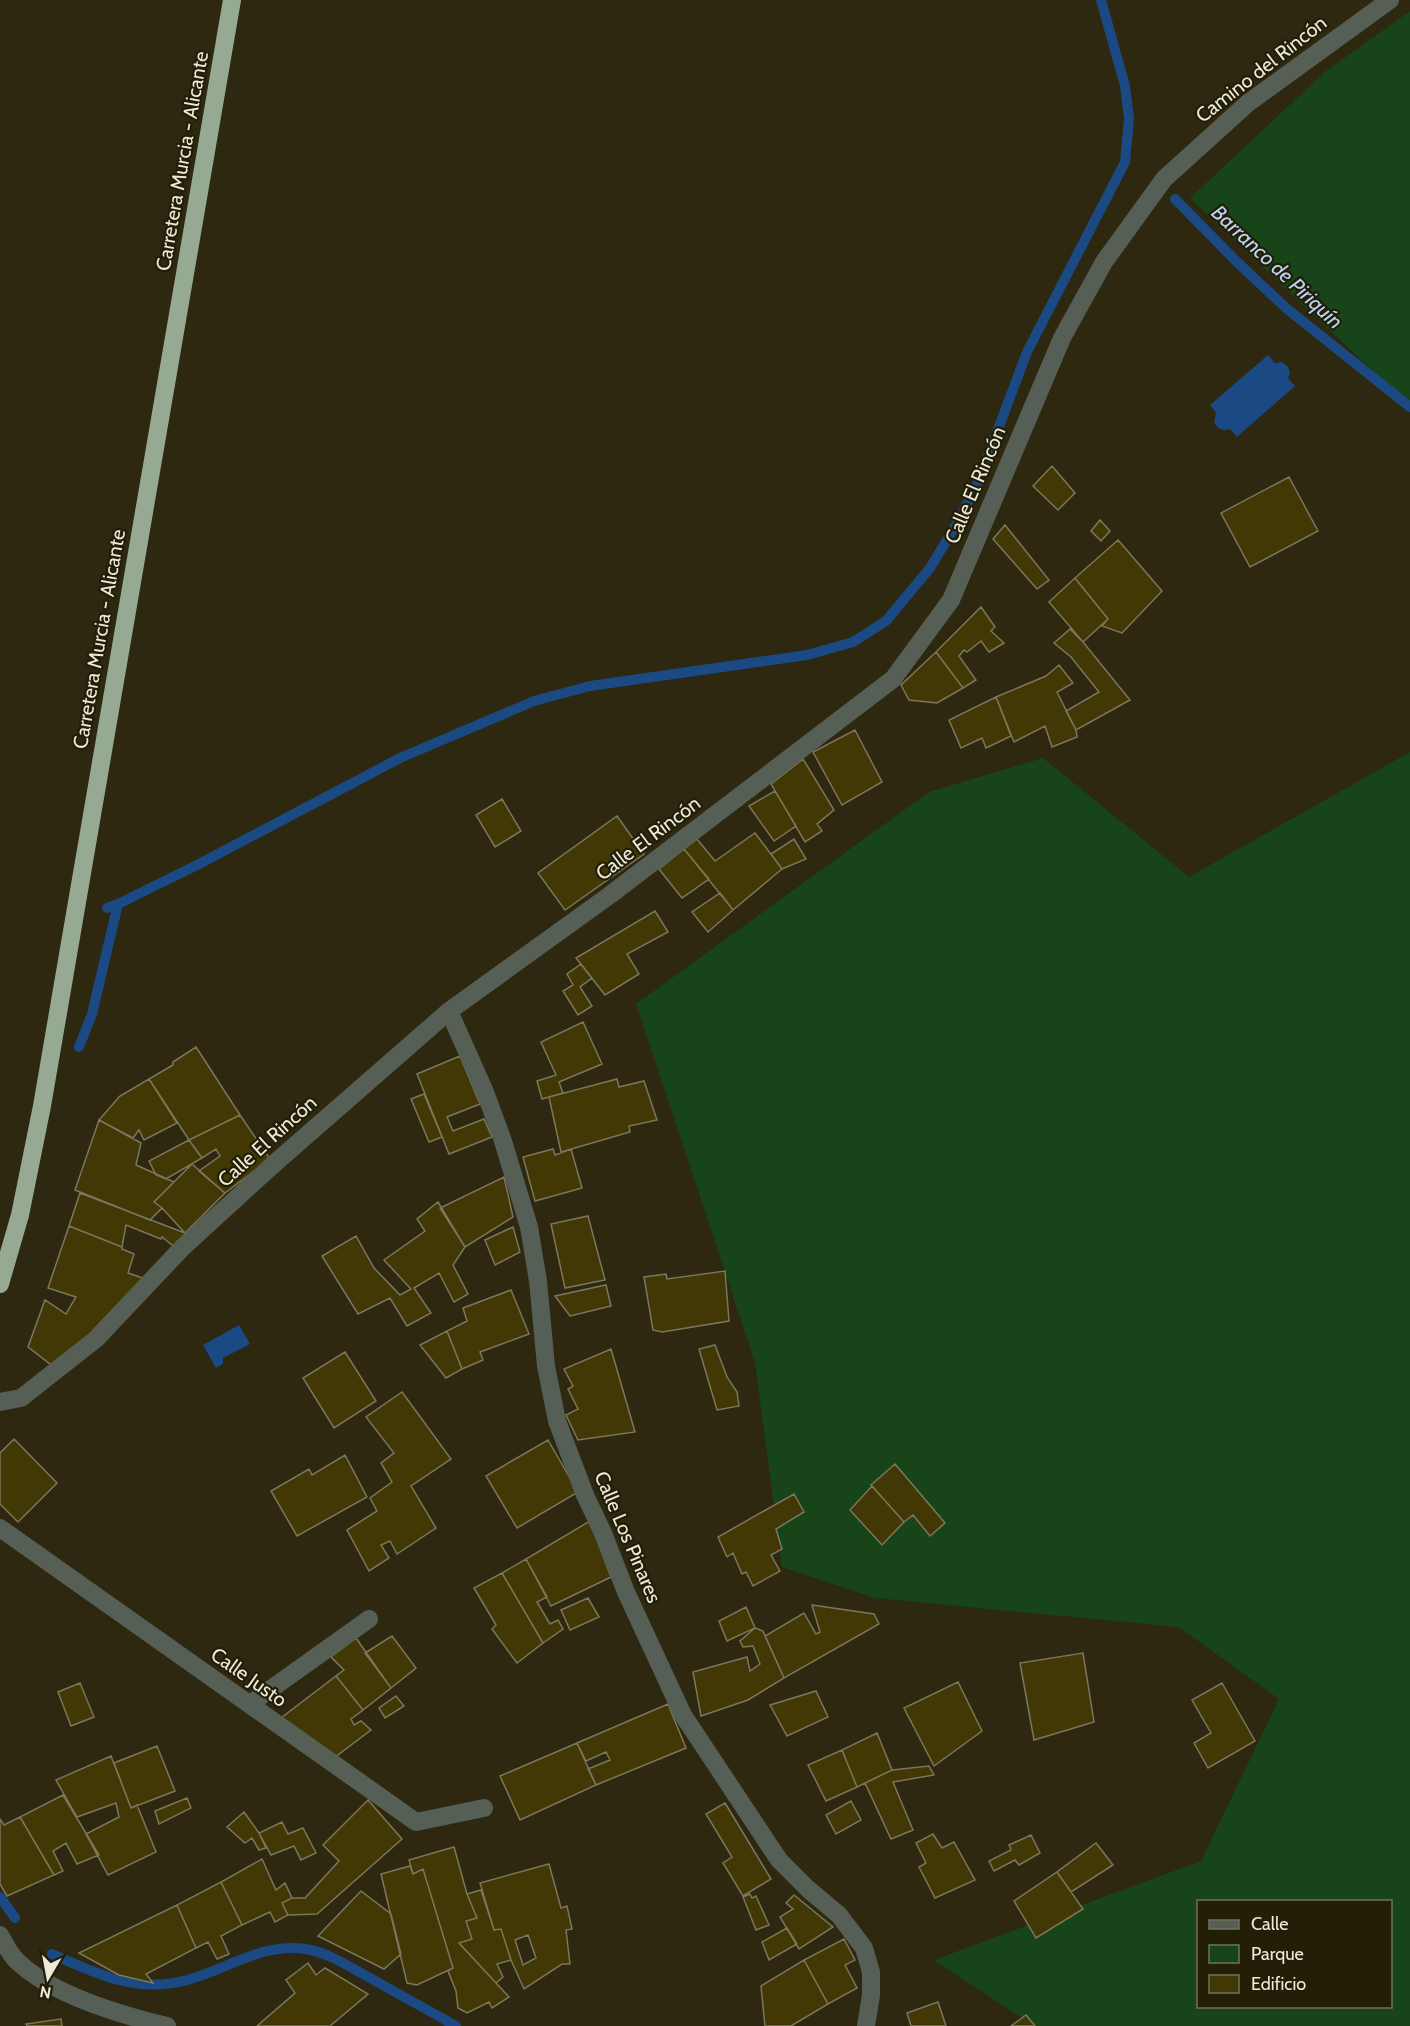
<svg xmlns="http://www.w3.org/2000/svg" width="1410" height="2026" viewBox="0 0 1410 2026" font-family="Cabin,sans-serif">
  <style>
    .green { fill: #174519; fill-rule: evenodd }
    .water { fill: #1a4984 }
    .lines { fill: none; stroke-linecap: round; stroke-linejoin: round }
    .stream { stroke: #1a4984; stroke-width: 10 }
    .building { fill: #413805; stroke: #7c775c; stroke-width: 1.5; fill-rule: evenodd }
    .street { stroke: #565f55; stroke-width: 18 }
    .highway { stroke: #96aa93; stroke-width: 18 }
    .labels { text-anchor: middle; stroke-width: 4.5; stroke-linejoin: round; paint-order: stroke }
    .street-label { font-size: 20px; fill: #edeadc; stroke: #231e06 }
    .water-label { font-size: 21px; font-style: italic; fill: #bbd5f8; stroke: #231e06 }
  </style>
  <rect width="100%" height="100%" fill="#2d280f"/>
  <path class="green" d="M 1410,11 L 1410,406 L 1190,198 L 1326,71 Z
    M 1410,752 L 1410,2026 L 1034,2026 L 934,1960 L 1201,1861 L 1279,1699 L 1179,1627 L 875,1598 L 782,1567 L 755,1362 L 636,1004 L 929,792 L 1043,758 L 1189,877 ZM 1198,1902 L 1390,1902 L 1390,2006 L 1198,2006 Z"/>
  <path class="water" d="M 1268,355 L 1275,363 L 1282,362 L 1288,367 L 1290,373 L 1288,378 L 1295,386 L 1237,437 L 1230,429 C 1223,432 1217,429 1214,422 L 1216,413 L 1210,405 Z
    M 239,1325 L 250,1344 L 223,1358 L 223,1364 L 216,1368 L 203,1345 Z"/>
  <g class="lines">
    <path class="stream" d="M 1175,199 L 1236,261 L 1286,308 L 1410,407
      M 107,908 L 118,904 L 199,864 L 400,758 L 534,701 L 590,686 L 807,655 L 853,642 L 886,621 L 930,568 L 956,525 L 979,480 L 1027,352 L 1125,162 L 1129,119 L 1125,86 L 1101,0
      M 79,1047 L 92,1014 L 118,904
      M 0,1897 L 15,1918
      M 52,1954 C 94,1973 136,1993 183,1981 C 225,1971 261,1942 306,1949 C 330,1953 351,1968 372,1979 C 400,1995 428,2010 456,2026"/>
  </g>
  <path class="building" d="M 1052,466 L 1075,493 L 1058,510 L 1033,486 Z
    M 1289,477 L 1318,531 L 1250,567 L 1221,513 Z
    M 1100,520 L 1110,531 L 1101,541 L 1091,531 Z
    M 1005,525 L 1049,580 L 1037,589 L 993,539 Z
    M 1118,540 L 1162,591 L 1122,633 L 1102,626 L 1108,619 L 1075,578 Z
    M 1075,578 L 1108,619 L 1083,642 L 1049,602 Z
    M 981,607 L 995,627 L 991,631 L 1004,643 L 989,652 L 981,641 L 967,652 L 964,650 L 959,656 L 976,680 L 963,688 L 936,652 Z
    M 1070,629 L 1083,642 L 1130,700 L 1076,730 L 1066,711 L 1099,692 L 1071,657 L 1054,643 Z
    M 936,652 L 963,688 L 937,703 L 909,700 L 901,685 Z
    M 1059,665 L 1073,683 L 1057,692 L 1076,730 L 1077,737 L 1052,747 L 1045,726 L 1014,742 L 996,697 L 1046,676 Z
    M 996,697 L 1011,736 L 986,748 L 982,738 L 961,748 L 949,720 Z
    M 855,730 L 882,782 L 842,805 L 813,752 Z
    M 803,759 L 834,810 L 817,824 L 822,831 L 805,842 L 771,784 Z
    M 775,791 L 796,826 L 774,841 L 749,806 Z
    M 502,799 L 521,831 L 495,847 L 476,815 Z
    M 617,816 L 644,854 L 565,910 L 538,873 Z
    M 755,833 L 782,869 L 733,910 L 684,849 L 697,839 L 715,861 Z
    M 794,839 L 806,859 L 782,869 L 771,854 Z
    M 684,849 L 709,879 L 682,898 L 659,869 Z
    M 720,893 L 733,910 L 708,932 L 692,912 Z
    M 655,911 L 668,932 L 627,954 L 639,974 L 605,995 L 576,958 Z
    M 581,964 L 592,978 L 580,987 L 592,1006 L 578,1015 L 563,991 L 573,985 L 567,974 Z
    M 583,1022 L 602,1064 L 559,1082 L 563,1093 L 542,1099 L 537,1081 L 556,1075 L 541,1042 Z
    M 196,1047 L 240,1115 L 189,1140 L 149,1079 L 173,1065 L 173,1062 Z
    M 460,1056 L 480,1104 L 447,1117 L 453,1131 L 484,1119 L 492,1137 L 449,1154 L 417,1074 Z
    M 149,1079 L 177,1123 L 144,1140 L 139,1130 L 133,1138 L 99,1120 L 120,1096 Z
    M 617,1079 L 619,1087 L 644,1081 L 657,1120 L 629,1126 L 630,1132 L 561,1152 L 549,1097 Z
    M 424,1094 L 442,1137 L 429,1142 L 411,1099 Z
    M 240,1115 L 270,1159 L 225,1193 L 199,1171 L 220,1156 L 216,1149 L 202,1158 L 189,1140 Z
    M 99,1120 L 141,1143 L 136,1165 L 174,1182 L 154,1202 L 162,1208 L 150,1220 L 75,1190 Z
    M 189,1140 L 202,1158 L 166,1179 L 156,1175 L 149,1161 Z
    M 553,1149 L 555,1155 L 571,1149 L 582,1188 L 535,1201 L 523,1157 Z
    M 192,1164 L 225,1193 L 185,1233 L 162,1208 L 154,1202 Z
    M 504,1177 L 513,1217 L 465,1247 L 440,1208 Z
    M 80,1193 L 185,1233 L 191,1235 L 177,1249 L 162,1237 L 161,1239 L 126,1225 L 122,1247 L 69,1226 Z
    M 438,1202 L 465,1247 L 453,1265 L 468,1294 L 454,1302 L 439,1273 L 414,1288 L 431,1313 L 407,1326 L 390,1298 L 358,1314 L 322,1256 L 356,1236 L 374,1268 L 400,1295 L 411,1289 L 384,1260 L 425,1231 L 417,1219 Z
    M 588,1216 L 605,1280 L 565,1288 L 551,1224 Z
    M 69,1226 L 122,1247 L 122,1249 L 134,1254 L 128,1273 L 143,1278 L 97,1336 L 54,1367 L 28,1347 L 45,1300 L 66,1314 L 76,1297 L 48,1288 Z
    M 513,1227 L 520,1252 L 495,1265 L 485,1240 Z
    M 725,1271 L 729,1321 L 662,1332 L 653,1330 L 644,1277 L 666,1274 L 667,1279 Z
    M 606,1285 L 611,1306 L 570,1316 L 555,1296 Z
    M 511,1290 L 529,1334 L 480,1352 L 483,1360 L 462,1369 L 447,1331 L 467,1321 L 463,1308 Z
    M 447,1331 L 462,1369 L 446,1378 L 420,1345 Z
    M 715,1345 L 727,1377 L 737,1392 L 739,1406 L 717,1410 L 699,1349 Z
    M 611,1349 L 635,1432 L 578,1440 L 566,1415 L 578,1409 L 568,1389 L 573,1386 L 564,1369 Z
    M 345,1352 L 376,1401 L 334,1428 L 303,1378 Z
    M 402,1392 L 451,1459 L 411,1486 L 436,1528 L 397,1554 L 390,1541 L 381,1545 L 389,1558 L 369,1571 L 347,1530 L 377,1511 L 370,1498 L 392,1482 L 381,1463 L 394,1453 L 366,1417 Z
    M 14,1439 L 57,1483 L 18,1522 L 0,1504 L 0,1453 Z
    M 548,1440 L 578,1492 L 517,1528 L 486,1476 Z
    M 345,1455 L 367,1497 L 297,1536 L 271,1491 L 309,1469 L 312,1475 Z
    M 895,1464 L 945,1523 L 930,1536 L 913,1515 L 904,1522 L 871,1485 Z
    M 872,1486 L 904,1522 L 882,1545 L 850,1510 Z
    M 794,1494 L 804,1512 L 776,1529 L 782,1549 L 771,1555 L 780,1571 L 753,1586 L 746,1572 L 742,1574 L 733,1553 L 727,1557 L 718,1537 Z
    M 590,1521 L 611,1577 L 551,1606 L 526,1559 Z
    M 526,1559 L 547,1597 L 537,1602 L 550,1624 L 558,1620 L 563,1629 L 543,1643 L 502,1573 Z
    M 502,1573 L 543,1643 L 517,1663 L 492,1629 L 496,1625 L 474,1588 Z
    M 588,1598 L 599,1617 L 570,1630 L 561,1610 Z
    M 812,1605 L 874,1614 L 879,1624 L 784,1678 L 765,1636 L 804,1613 L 816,1634 L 820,1632 Z
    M 746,1607 L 755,1628 L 727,1641 L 719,1621 Z
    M 755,1628 L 763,1631 L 784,1678 L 748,1700 L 701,1716 L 693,1672 L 747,1657 L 750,1671 L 760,1664 L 753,1646 L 743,1647 L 740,1641 Z
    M 392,1636 L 416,1668 L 391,1688 L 365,1653 Z
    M 356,1638 L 391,1688 L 363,1710 L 336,1676 L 344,1670 L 331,1657 Z
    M 1083,1653 L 1094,1722 L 1034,1740 L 1020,1663 Z
    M 336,1676 L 363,1710 L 351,1719 L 354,1725 L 361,1721 L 371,1730 L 335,1757 L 281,1718 Z
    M 958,1682 L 982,1731 L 934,1766 L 904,1708 Z
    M 80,1683 L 94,1717 L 71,1726 L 58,1692 Z
    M 1222,1683 L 1255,1741 L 1208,1768 L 1194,1743 L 1211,1733 L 1192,1700 Z
    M 816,1691 L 828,1717 L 787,1736 L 770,1705 Z
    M 396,1696 L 404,1706 L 385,1718 L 379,1708 Z
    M 668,1704 L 686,1748 L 596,1785 L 588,1769 L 610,1760 L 606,1752 L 586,1761 L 577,1743 Z
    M 877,1733 L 892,1770 L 857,1787 L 842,1750 Z
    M 577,1743 L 596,1785 L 520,1820 L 500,1776 Z
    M 157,1746 L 175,1791 L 131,1808 L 114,1763 Z
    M 842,1750 L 857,1787 L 826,1801 L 808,1765 Z
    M 111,1756 L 131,1808 L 137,1805 L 156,1852 L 108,1875 L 86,1834 L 119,1817 L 116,1803 L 77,1817 L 56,1780 Z
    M 929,1766 L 934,1775 L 893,1782 L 913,1830 L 891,1839 L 865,1783 L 892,1770 Z
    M 63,1795 L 99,1855 L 77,1864 L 66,1843 L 53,1851 L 63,1871 L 54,1875 L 20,1817 Z
    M 187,1798 L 191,1808 L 159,1824 L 155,1811 Z
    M 368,1800 L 402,1839 L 317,1914 L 288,1915 L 282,1903 L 292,1898 L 305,1898 L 339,1861 L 323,1845 Z
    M 851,1801 L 861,1820 L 836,1834 L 826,1815 Z
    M 725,1803 L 771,1879 L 743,1896 L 723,1863 L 732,1857 L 706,1814 Z
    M 244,1812 L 259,1833 L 266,1848 L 259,1850 L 252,1838 L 245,1843 L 227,1827 Z
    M 20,1817 L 54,1875 L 7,1896 L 0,1884 L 0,1819 L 4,1825 Z
    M 282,1822 L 288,1834 L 303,1828 L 316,1853 L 301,1860 L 294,1846 L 271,1855 L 259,1833 Z
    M 933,1834 L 942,1848 L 954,1842 L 975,1880 L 935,1898 L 919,1867 L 926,1863 L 916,1843 Z
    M 1031,1835 L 1040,1853 L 1019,1865 L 1015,1860 L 994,1871 L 989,1861 L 1011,1850 L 1009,1845 Z
    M 1096,1843 L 1113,1865 L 1071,1892 L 1057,1872 Z
    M 454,1847 L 467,1894 L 477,1918 L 466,1921 L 472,1939 L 459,1943 L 509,1997 L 492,2008 L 489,2002 L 467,2013 L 458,2008 L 456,1991 L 448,1971 L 453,1968 L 423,1869 L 413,1874 L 409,1860 Z
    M 262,1859 L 276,1890 L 285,1883 L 292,1898 L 282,1903 L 288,1915 L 275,1922 L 270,1912 L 242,1925 L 221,1882 Z
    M 549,1864 L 561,1908 L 567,1906 L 572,1929 L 566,1930 L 570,1964 L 562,1964 L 524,1989 L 511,1960 L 501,1929 L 494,1930 L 480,1883 ZM 528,1935 L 536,1958 L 523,1965 L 515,1940 Z
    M 410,1866 L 413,1874 L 423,1869 L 453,1968 L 417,1985 L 407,1983 L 381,1874 Z
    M 1057,1872 L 1083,1909 L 1036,1938 L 1014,1901 Z
    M 221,1882 L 242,1925 L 221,1936 L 229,1954 L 217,1959 L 208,1942 L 196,1948 L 177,1905 Z
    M 481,1890 L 494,1930 L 501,1929 L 511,1960 L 497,1964 L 503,1977 L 496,1983 L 459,1943 L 472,1939 L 466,1921 L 477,1918 L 467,1894 Z
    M 361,1891 L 391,1914 L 401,1954 L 384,1969 L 318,1936 Z
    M 750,1894 L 752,1898 L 756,1896 L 769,1925 L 756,1930 L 743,1897 Z
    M 794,1895 L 833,1927 L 799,1949 L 780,1917 L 793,1909 L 786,1903 Z
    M 177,1905 L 196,1948 L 146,1974 L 153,1983 L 119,1975 L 79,1953 Z
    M 787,1928 L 797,1944 L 769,1960 L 762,1942 Z
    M 844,1939 L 855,1960 L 845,1965 L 857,1988 L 828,2004 L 804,1960 Z
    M 804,1960 L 828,2004 L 791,2026 L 765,2026 L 761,1986 Z
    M 308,1963 L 316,1975 L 325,1968 L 368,1994 L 330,2026 L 257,2026 L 295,1993 L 286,1980 Z
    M 938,2002 L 946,2026 L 911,2026 L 907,2013 Z
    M 1026,2015 L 1035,2026 L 1011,2026 Z
    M 61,2019 L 62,2026 L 27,2026 L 26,2024 Z"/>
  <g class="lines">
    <path class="street" d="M 449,1011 L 485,1092 L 503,1141 L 529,1227 L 538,1281 L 546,1366 L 557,1421 L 585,1495 L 603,1533 L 626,1592 L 683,1715 L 779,1860 L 808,1889 L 839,1915 L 864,1948 L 871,1972 L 871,1995 L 866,2026
      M 0,1402 L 21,1398 L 96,1339 L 183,1247 L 275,1163 L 449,1011 L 610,895 L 893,679 L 951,600 L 1062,338 L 1104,262 L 1164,179 L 1248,103 L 1390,0
      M 0,1528 L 416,1822 L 484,1808
      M 250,1704 L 369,1619
      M 0,1935 C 5,1944 10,1955 18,1962 C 53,1995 121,2015 167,2026"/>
    <path class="highway" d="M 0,1284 L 20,1215 L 42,1106 L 232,0"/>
  </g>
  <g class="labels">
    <g class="street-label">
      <text transform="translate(1261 69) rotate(-38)" y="7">Camino del Rincón</text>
      <text transform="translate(182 161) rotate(-80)" y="7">Carretera Murcia - Alicante</text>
      <text transform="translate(975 485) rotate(-67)" y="7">Calle El Rincón</text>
      <text transform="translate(99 639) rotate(-80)" y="7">Carretera Murcia - Alicante</text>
      <text transform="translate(648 838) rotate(-37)" y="7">Calle El Rincón</text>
      <text transform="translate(267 1141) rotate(-42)" y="7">Calle El Rincón</text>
      <text transform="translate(628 1537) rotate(67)" y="7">Calle Los Pinares</text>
      <text transform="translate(249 1677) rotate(35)" y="7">Calle Justo</text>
    </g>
    <g class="water-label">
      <text transform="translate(1277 267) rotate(43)" y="7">Barranco de Piriquín</text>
    </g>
  </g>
  <rect x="1197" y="1900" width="195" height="108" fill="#231e06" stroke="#74705c" stroke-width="1.5"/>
  <rect x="1209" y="1920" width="30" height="9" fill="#565f55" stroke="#74705c" stroke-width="1.5"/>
  <text x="1251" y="1930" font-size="18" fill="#edeadc">Calle</text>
  <rect x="1209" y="1945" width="30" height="18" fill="#174519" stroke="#74705c" stroke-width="1.5"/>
  <text x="1251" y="1960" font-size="18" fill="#edeadc">Parque</text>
  <rect x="1209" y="1975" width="30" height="18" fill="#413805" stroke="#74705c" stroke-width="1.5"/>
  <text x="1251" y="1990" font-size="18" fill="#edeadc">Edificio</text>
  <g transform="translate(48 1978) rotate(190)" stroke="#231e06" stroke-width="4.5" paint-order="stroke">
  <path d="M0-4.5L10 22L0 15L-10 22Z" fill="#edeadc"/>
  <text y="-9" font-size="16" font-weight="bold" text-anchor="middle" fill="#edeadc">N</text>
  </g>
</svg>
